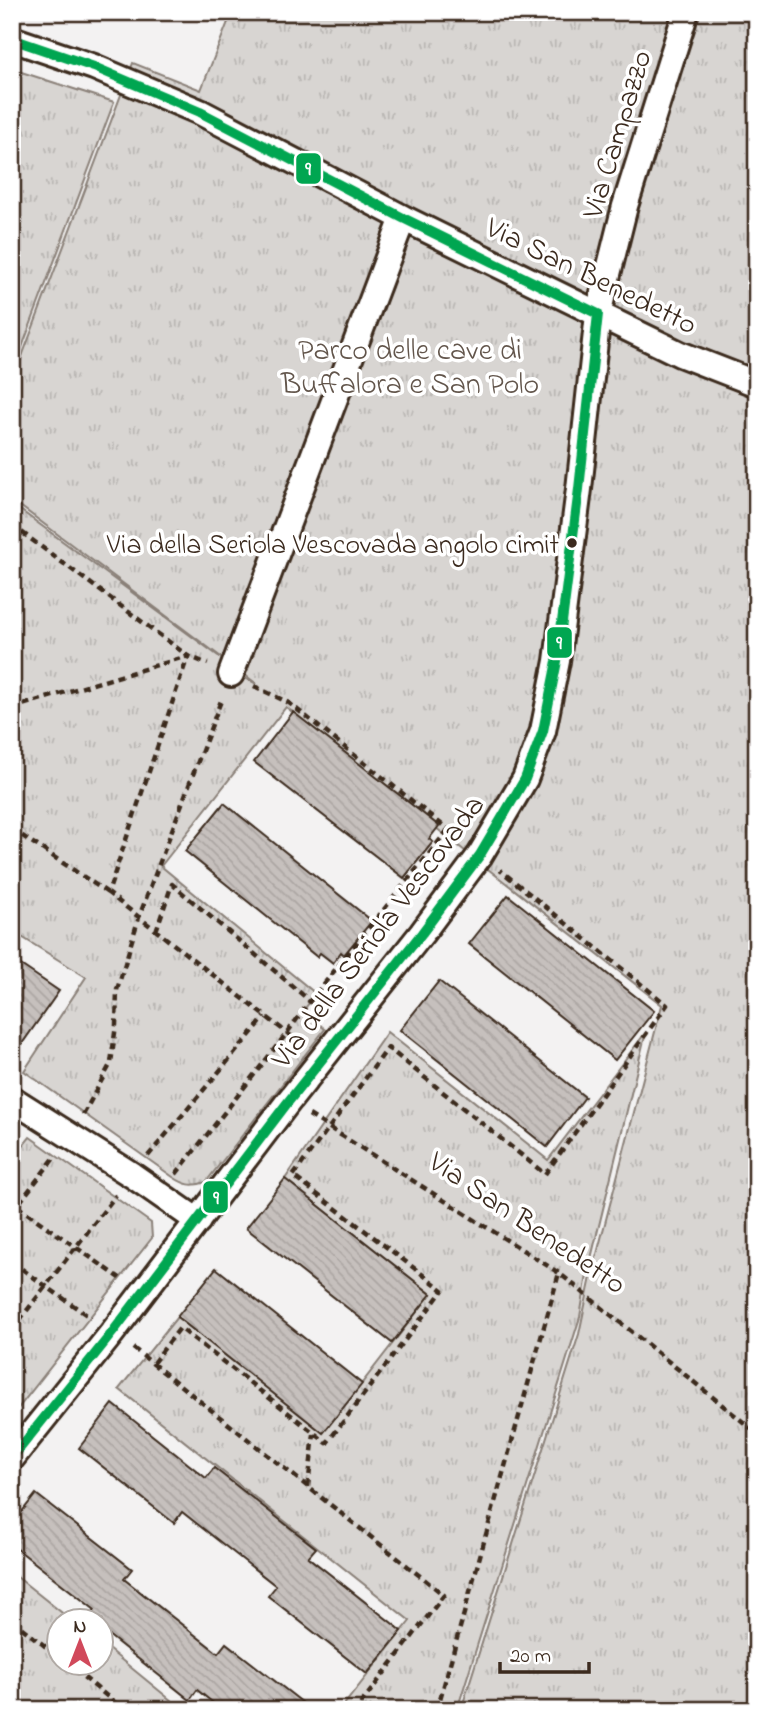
<svg xmlns="http://www.w3.org/2000/svg" width="769" height="1722" viewBox="0 0 769 1722" font-family="'Indie Flower',sans-serif">
  <style>
    .park { fill: url(#park-tufts); stroke: #8a8078; stroke-width: 2 }
    .building { fill: url(#building-back-hatch); stroke: #3b2a1e; stroke-width: 2 }
    .lines { fill: none; stroke-linecap: round; stroke-linejoin: round }
    .minor-casing { stroke: #3b2a1e; stroke-width: 30 }
    .path { stroke: #3b2a1e; stroke-width: 4.5; stroke-dasharray: 7 5; stroke-linecap: butt }
    .minor { stroke: #fff; stroke-width: 24 }
    .bus-1-casing { stroke: #fff; stroke-width: 16 }
    .bus-1 { stroke: #00a651; stroke-width: 10 }
    .bus-dot { fill: #3b2a1e; stroke: #fff; stroke-width: 2.5 }
    .labels { text-anchor: middle; stroke-width: 7; stroke-linejoin: round; paint-order: stroke }
    .bus-label { font-size: 28px; fill: #3b2a1e; stroke: #fff; text-anchor: end }
    .street-label { font-size: 30px; fill: #3b2a1e; stroke: #fff }
    .park-label { font-size: 30px; fill: #62554b; stroke: #fff }
    .line-badge { stroke: #fff; stroke-width: 2.5 }
    .badge-label { font-size: 19px; text-anchor: middle; font-weight: bold; fill: #fff }
  </style>
  <defs>
    <pattern id="park-tufts" width="24" height="20" patternUnits="userSpaceOnUse" patternTransform="scale(1.75)"><rect width="24" height="20" fill="#d8d5d2"/><path d="M3 7l-1-3M5 7V3M7 7l1-3M15 17l-1-3M17 17v-4M19 17l1-3" fill="none" stroke="#bab7b4"/></pattern>
    <pattern id="building-back-hatch" width="6" height="6" patternUnits="userSpaceOnUse" patternTransform="scale(1.75)"><rect width="6" height="6" fill="#c6c0bd"/><path d="M-1 5l2 2M0 0l6 6M5-1l2 2" fill="none" stroke="#aba5a2"/></pattern>
  </defs>
  <rect width="100%" height="100%" fill="#f3f2f2"/>
  <filter id="ink" filterUnits="userSpaceOnUse"><feTurbulence type="fractalNoise" baseFrequency=".0143" numOctaves="2"/><feDisplacementMap in="SourceGraphic" scale="14" xChannelSelector="R" yChannelSelector="G"/><feConvolveMatrix kernelMatrix="1 2 1 2 8 2 1 2 1" color-interpolation-filters="sRGB"/></filter>
  <g filter="url(#ink)">
    <path class="park" d="M 232,12 L 757,12 L 757,1710 L 461,1710 L 579,1334 L 591,1277 L 662,1005 L 456,844 L 286,707 L 161,866 L 316,994 L 303,1011 L 325,1029 L 206,1182 C 192,1187 185,1185 173,1177 L 24,1071 L 86,977 L 12,931 L 12,504 L 221,658 L 241,676 L 257,684 L 12,500 L 12,383 L 133,63 L 201,90 Z
      M 12,69 L 114,102 L 12,374 Z
      M 387,1032 L 548,1160 L 646,1032 L 587,1275 L 580,1317 L 457,1710 L 340,1710 L 410,1621 L 119,1389 L 177,1317 L 324,1432 L 431,1294 L 285,1179 Z
      M 30,1137 L 151,1223 L 152,1238 L 12,1416 L 12,1159 Z
      M 12,1573 L 71,1620 L 60,1620 L 60,1662 L 102,1662 L 102,1644 L 183,1710 L 12,1710 Z"/>
    <path class="building" d="M 293,712 L 439,826 L 429,839 L 433,842 L 404,878 L 254,762 Z
      M 224,803 L 372,921 L 344,955 L 341,952 L 333,963 L 320,953 L 317,957 L 185,851 Z
      M 508,895 L 654,1011 L 615,1060 L 469,944 Z
      M 12,959 L 59,991 L 12,1058 Z
      M 439,981 L 585,1097 L 547,1147 L 400,1030 Z
      M 285,1179 L 431,1294 L 392,1343 L 246,1228 Z
      M 216,1268 L 362,1384 L 323,1433 L 177,1317 Z
      M 113,1404 L 206,1478 L 214,1468 L 316,1548 L 308,1557 L 402,1631 L 367,1674 L 268,1596 L 276,1586 L 182,1512 L 174,1523 L 79,1448 Z
      M 36,1494 L 132,1569 L 124,1579 L 218,1653 L 226,1643 L 312,1710 L 222,1710 L 197,1690 L 190,1700 L 102,1630 L 102,1620 L 88,1620 L 95,1610 L 12,1545 L 12,1524 Z"/>
    <g class="lines">
      <defs>
        <path id="minor" d="M 12,39 L 94,67 L 200,112 L 403,218 L 598,314 L 680,354 L 757,384
          M 231,674 L 403,218
          M 12,1099 L 132,1175 L 198,1221
          M 12,1458 L 112,1333 L 288,1102 L 422,933 L 480,855 L 525,779 L 543,731 L 557,661 L 579,489 L 598,314 L 625,206 L 686,12"/>
      </defs>
      <use href="#minor" class="minor-casing"/>
      <path class="path" d="M 12,525 L 188,656 L 208,664
        M 254,686 L 289,703 L 460,839
        M 12,708 L 188,656 L 108,893 L 300,1043
        M 12,829 L 108,893
        M 156,931 L 172,884 L 310,1001
        M 83,1115 L 111,1063 L 116,1025 L 117,990 L 139,917 L 222,698
        M 309,1115 L 559,1273 L 757,1433
        M 148,1156 L 265,1017
        M 176,1174 L 287,1033 L 310,1001 L 448,830
        M 17,1206 L 120,1278
        M 12,1212 L 55,1157
        M 12,1262 L 91,1318
        M 12,1330 L 116,1195
        M 133,1348 L 444,1595 L 356,1710
        M 153,1363 L 180,1328 L 327,1443 L 443,1290 L 293,1176 L 388,1048 L 545,1174 L 667,1005 L 500,870
        M 308,1487 L 314,1434
        M 12,1620 L 60,1658
        M 65,1662 L 124,1710
        M 12,1701 L 24,1710
        M 437,1710 L 559,1273"/>
      <use href="#minor" class="minor"/>
      <defs>
        <path id="bus-1" d="M 12,39 L 94,67 L 200,112 L 403,218 L 598,314
          M 12,1458 L 112,1333 L 288,1102 L 422,933 L 480,855 L 525,779 L 543,731 L 557,661 L 579,489 L 598,314"/>
      </defs>
      <use href="#bus-1" class="bus-1-casing"/>
      <use href="#bus-1" class="bus-1"/>
    </g>
  </g>
  <circle class="bus-dot" cx="572" cy="543" r="6"/>
  <g class="labels">
    <g class="bus-label">
      <text x="559" y="553">Via della Seriola Vescovada angolo cimit</text>
    </g>
    <g class="street-label">
      <text transform="translate(616 134) rotate(-73)" y="10">Via Campazzo</text>
      <text transform="translate(592 275) rotate(26)" y="10">Via San Benedetto</text>
      <text transform="translate(377 931) rotate(-53)" y="10">Via della Seriola Vescovada</text>
      <text transform="translate(528 1222) rotate(34)" y="10">Via San Benedetto</text>
    </g>
    <g class="park-label">
      <text x="410" y="359">Parco delle cave di<tspan x="410" dy="34">Buffalora e San Polo</tspan></text>
    </g>
  </g>
  <g class="line-badge">
    <rect x="295" y="152" width="27" height="33" rx="7" fill="#00a651"/>
    <rect x="546" y="626" width="27" height="33" rx="7" fill="#00a651"/>
    <rect x="202" y="1180" width="27" height="34" rx="7" fill="#00a651"/>
  </g>
  <g class="badge-label">
    <text x="308" y="175">9</text>
    <text x="559" y="649">9</text>
    <text x="216" y="1204">9</text>
  </g>
  <rect width="769" height="1722" fill="none" stroke="#fff" stroke-width="42"/>
  <rect x="21" y="21" width="727" height="1680" fill="none" stroke="#3b2a1e" stroke-width="2.5" filter="url(#ink)"/>
  <g transform="translate(80 1642)"><circle r="33" fill="#ffffff" stroke="#b1aaa5" stroke-width="2"/>
  <path d="M0-5L12 26L0 18L-12 26Z" fill="#d1495b"/>
  <text y="-10" font-size="19" font-weight="bold" text-anchor="middle" fill="#3b2a1e">N</text>
  </g>
  <path d="M500 1662v10h89v-10" fill="none" stroke="#3b2a1e" stroke-width="3.5"/>
  <text x="510" y="1662" font-size="21" fill="#3b2a1e" stroke="#ffffff" stroke-width="5" paint-order="stroke">20 m</text>
</svg>
